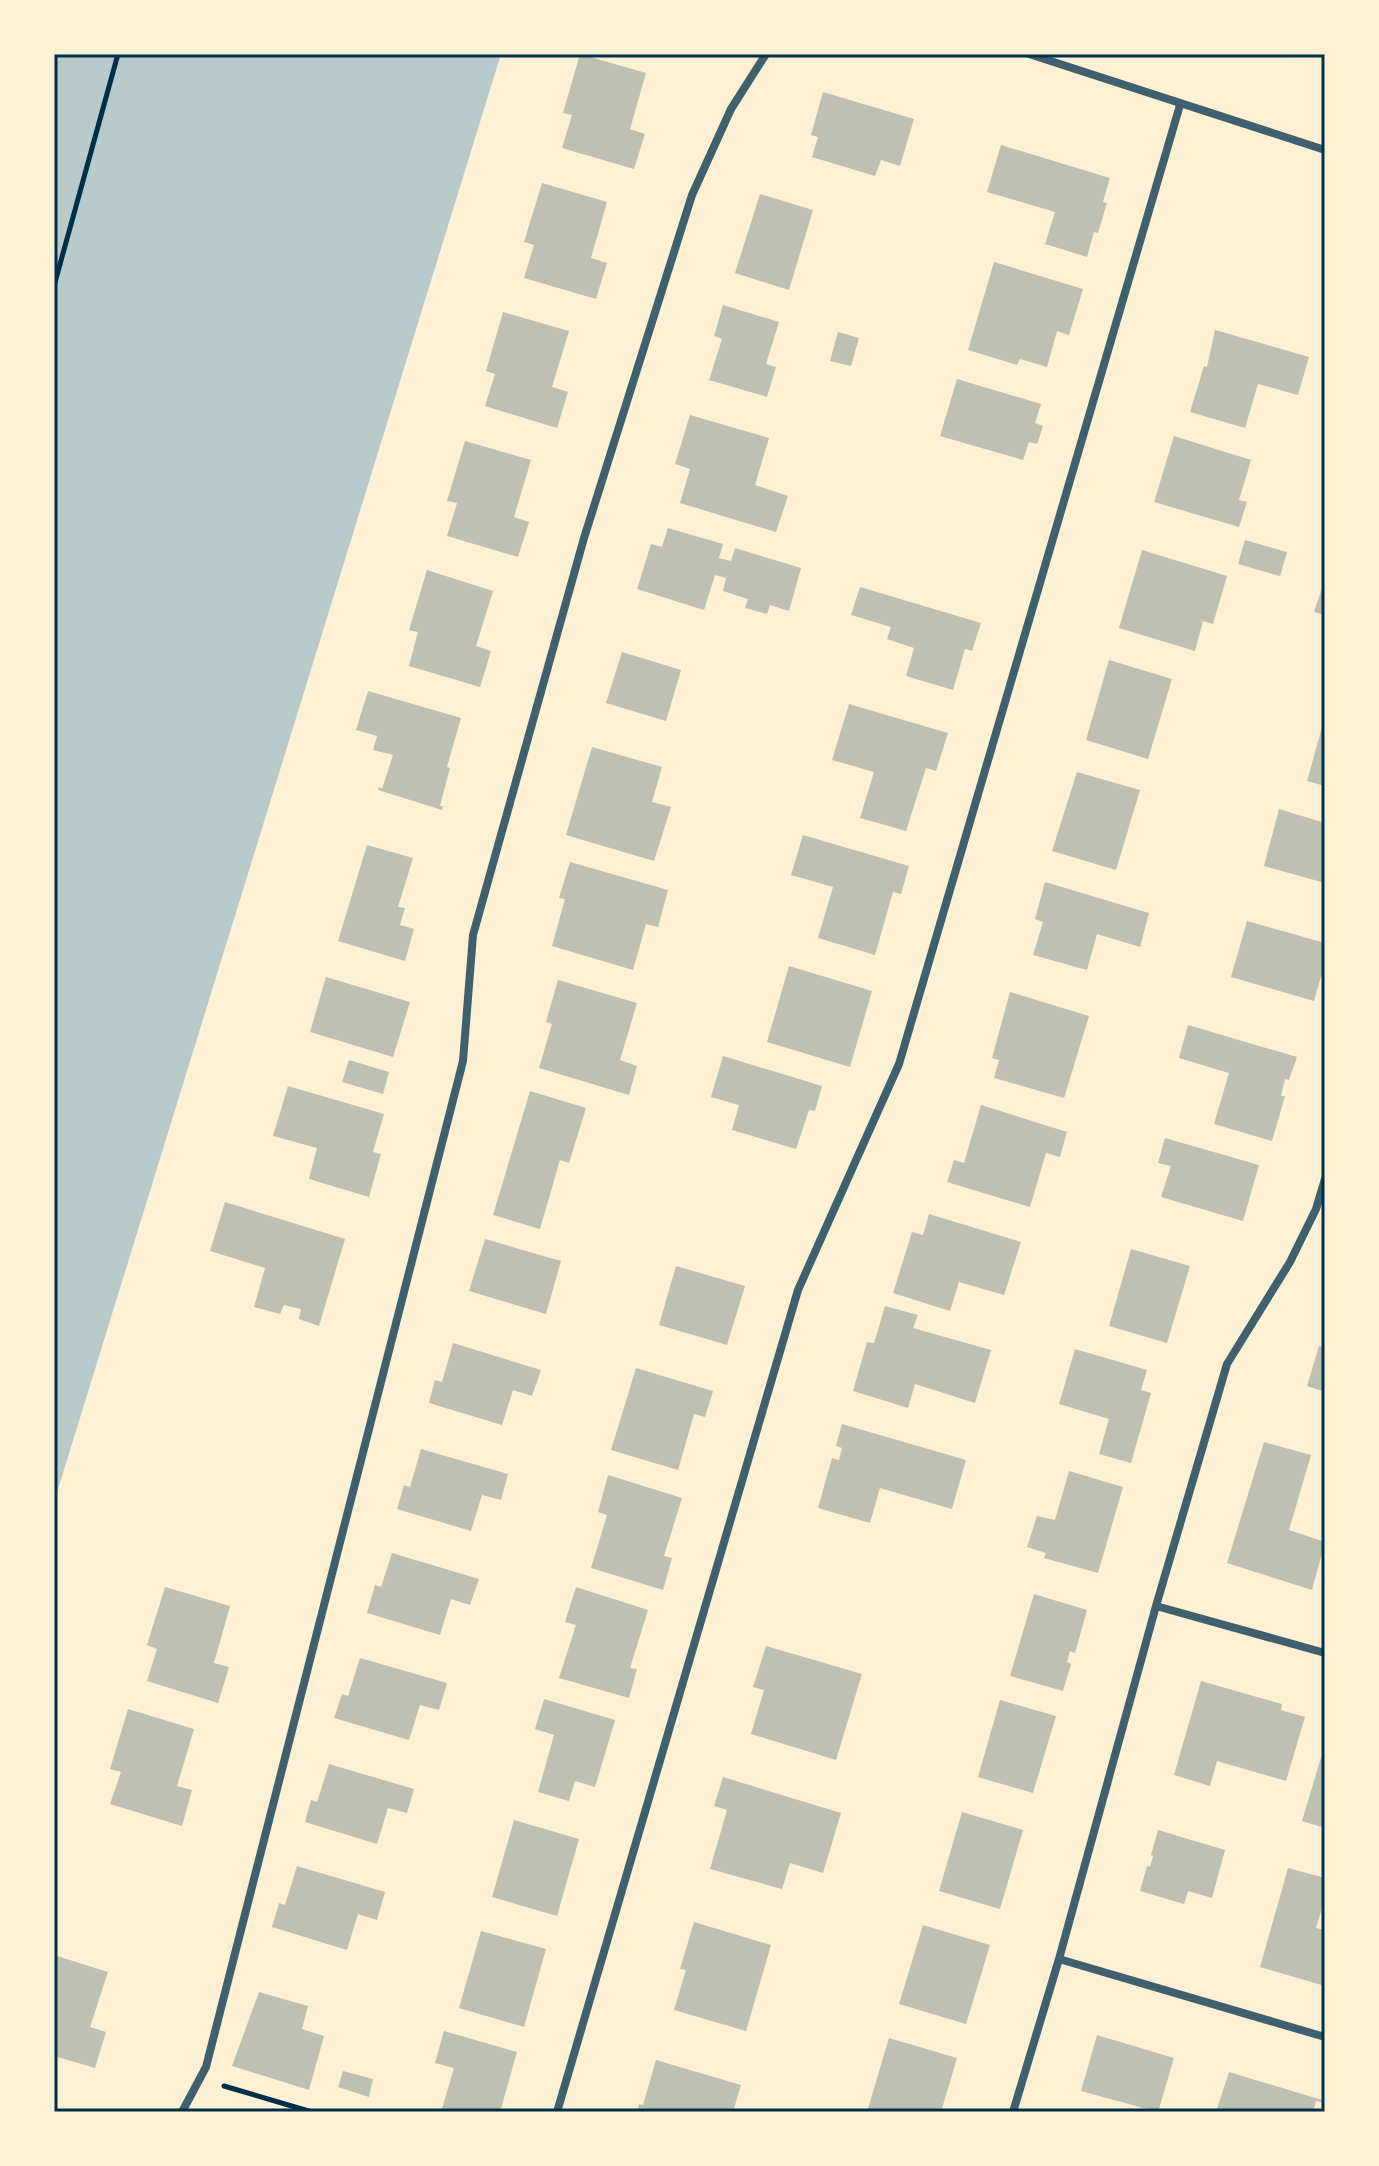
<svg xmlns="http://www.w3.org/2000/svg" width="1379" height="2166" viewBox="0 0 1379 2166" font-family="'DejaVu Sans',sans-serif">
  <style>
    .green { fill: #b9caca }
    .building { fill: #bec0b2 }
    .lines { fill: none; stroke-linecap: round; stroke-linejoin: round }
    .path { stroke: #003049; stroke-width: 5 }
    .minor { stroke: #3f606c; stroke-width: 8 }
    .neatline { fill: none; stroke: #003049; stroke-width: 3 }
  </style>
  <rect width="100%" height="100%" fill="#fdf0d5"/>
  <path class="green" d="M 54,54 L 501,54 L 54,1502 Z"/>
  <path class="building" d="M 580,54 L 646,73 L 630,129 L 645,134 L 634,169 L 562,148 L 572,115 L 563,113 Z
    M 823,92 L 914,119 L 900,166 L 881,160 L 875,176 L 812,157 L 818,137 L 811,135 Z
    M 1001,145 L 1110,178 L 1103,202 L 1107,203 L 1098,233 L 1094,232 L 1087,257 L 1045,244 L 1055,212 L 987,192 Z
    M 542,183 L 607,202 L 591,258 L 607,263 L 596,299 L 524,278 L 534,245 L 524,242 Z
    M 760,194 L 813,210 L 789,290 L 735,273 Z
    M 994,262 L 1083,289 L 1069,335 L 1057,331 L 1047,367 L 1020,359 L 1017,365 L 968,350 Z
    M 723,305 L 779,322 L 766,364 L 776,367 L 767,397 L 709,380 L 722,339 L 714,336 Z
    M 503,312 L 569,331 L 552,387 L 568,392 L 557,428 L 485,406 L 495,374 L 486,371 Z
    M 1215,330 L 1309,357 L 1298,395 L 1258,384 L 1245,428 L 1190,412 L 1204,366 L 1207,367 Z
    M 838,332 L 859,338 L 851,366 L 830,361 Z
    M 957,379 L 1041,404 L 1035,423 L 1043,426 L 1037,444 L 1029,442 L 1023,460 L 940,436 Z
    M 690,415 L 769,438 L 755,485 L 788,496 L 776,532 L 680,503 L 690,469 L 675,464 Z
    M 1174,436 L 1251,460 L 1239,500 L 1247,502 L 1239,527 L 1154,502 Z
    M 465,441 L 531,460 L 514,517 L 529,522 L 518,557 L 447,536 L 457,503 L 447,501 Z
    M 668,528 L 723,544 L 719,558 L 731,561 L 735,548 L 801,568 L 789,611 L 770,605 L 767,614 L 745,608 L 748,599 L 723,591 L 726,578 L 715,575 L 704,610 L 637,589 L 651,544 L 662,547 Z
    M 1245,540 L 1287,552 L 1280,576 L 1238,564 Z
    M 1142,550 L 1227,576 L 1213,624 L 1203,621 L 1195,651 L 1119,628 Z
    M 427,570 L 493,591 L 476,646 L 491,651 L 480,687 L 409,666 L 418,632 L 409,630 Z
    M 1325,579 L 1325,615 L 1314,612 Z
    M 860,587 L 981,623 L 972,651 L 965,649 L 953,690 L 906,676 L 914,648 L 887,639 L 891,627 L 851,615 Z
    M 622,652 L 681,670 L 666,721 L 606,703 Z
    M 1109,660 L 1172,679 L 1148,759 L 1086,740 Z
    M 368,691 L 461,718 L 447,767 L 450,768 L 440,806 L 443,806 L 442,810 L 378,790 L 379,787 L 382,789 L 393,755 L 373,750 L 377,736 L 356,730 Z
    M 849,704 L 948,733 L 936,771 L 926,768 L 906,831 L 860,818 L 874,772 L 832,760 Z
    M 1324,720 L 1325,721 L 1325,786 L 1307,781 Z
    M 592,747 L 662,767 L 652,802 L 671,807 L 654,861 L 566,835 Z
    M 1077,772 L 1140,790 L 1116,870 L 1052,851 Z
    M 1279,809 L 1325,823 L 1325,883 L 1264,866 Z
    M 803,835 L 909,866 L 901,894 L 893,892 L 875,955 L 818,938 L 833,887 L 791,875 Z
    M 367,845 L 413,858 L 398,907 L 405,908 L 400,925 L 414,929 L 405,961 L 338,941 Z
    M 570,862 L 668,890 L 658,927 L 646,924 L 633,970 L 552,946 L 565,899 L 559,898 Z
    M 1045,882 L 1149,913 L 1140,947 L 1097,934 L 1087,970 L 1033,955 L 1043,922 L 1035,919 Z
    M 1247,921 L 1325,943 L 1325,963 L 1314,1001 L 1231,977 Z
    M 789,966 L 872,991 L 850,1067 L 767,1042 Z
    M 326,977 L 410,1002 L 393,1057 L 310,1032 Z
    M 558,980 L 637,1003 L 620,1060 L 637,1066 L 629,1095 L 539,1068 L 552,1024 L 546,1022 Z
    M 1010,992 L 1089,1016 L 1064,1098 L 994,1078 L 999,1060 L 992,1058 Z
    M 1188,1025 L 1297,1057 L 1289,1080 L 1285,1079 L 1281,1096 L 1285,1096 L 1272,1141 L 1214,1124 L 1229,1073 L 1179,1058 Z
    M 723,1056 L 822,1086 L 815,1111 L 809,1110 L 796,1149 L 732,1130 L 739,1105 L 711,1097 Z
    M 349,1060 L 389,1072 L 383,1094 L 342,1082 Z
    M 288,1086 L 384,1114 L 373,1152 L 381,1154 L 369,1197 L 309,1179 L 317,1148 L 273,1136 Z
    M 530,1091 L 586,1108 L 569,1163 L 560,1160 L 540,1229 L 493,1215 Z
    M 981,1105 L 1067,1132 L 1060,1157 L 1046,1153 L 1030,1207 L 947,1182 L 954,1160 L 964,1163 Z
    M 1165,1138 L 1259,1165 L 1243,1221 L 1161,1197 L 1171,1166 L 1158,1163 Z
    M 225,1202 L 345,1239 L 319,1326 L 299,1319 L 301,1309 L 284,1305 L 280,1314 L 254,1307 L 265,1268 L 210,1251 Z
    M 929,1214 L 1021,1242 L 1004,1295 L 959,1282 L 950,1311 L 893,1293 L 912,1232 L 923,1235 Z
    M 485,1239 L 561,1261 L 546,1314 L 469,1291 Z
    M 1131,1249 L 1190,1266 L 1167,1343 L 1109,1326 Z
    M 676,1266 L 745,1286 L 727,1345 L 659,1325 Z
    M 885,1306 L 918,1315 L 913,1328 L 991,1350 L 975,1403 L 915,1384 L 908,1408 L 853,1391 L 867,1342 L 874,1343 Z
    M 453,1343 L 541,1370 L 532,1396 L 513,1390 L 502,1425 L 429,1403 L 435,1380 L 442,1382 Z
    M 1319,1346 L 1325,1347 L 1325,1392 L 1307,1386 Z
    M 1075,1349 L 1147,1370 L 1141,1390 L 1151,1393 L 1131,1463 L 1099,1454 L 1109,1419 L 1059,1404 Z
    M 636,1368 L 713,1391 L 705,1417 L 694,1414 L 678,1470 L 611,1450 Z
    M 842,1424 L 966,1460 L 952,1509 L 880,1488 L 870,1523 L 818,1508 L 832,1458 L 839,1460 L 842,1448 L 836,1446 Z
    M 1264,1442 L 1311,1455 L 1289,1530 L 1325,1542 L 1312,1590 L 1227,1563 Z
    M 421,1449 L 508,1474 L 501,1500 L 482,1495 L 471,1531 L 397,1509 L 404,1485 L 410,1487 Z
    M 1069,1471 L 1123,1487 L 1098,1573 L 1044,1558 L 1046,1553 L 1027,1547 L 1037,1516 L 1055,1520 Z
    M 608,1475 L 682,1498 L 664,1556 L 672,1558 L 663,1590 L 591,1568 L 607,1515 L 598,1512 Z
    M 392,1553 L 479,1579 L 470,1605 L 451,1599 L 440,1635 L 367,1613 L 375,1585 L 381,1587 Z
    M 165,1587 L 230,1606 L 214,1663 L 229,1667 L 218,1703 L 147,1681 L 157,1649 L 147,1645 Z
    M 576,1587 L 648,1610 L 630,1668 L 637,1669 L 629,1698 L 559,1678 L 576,1625 L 565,1622 Z
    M 1034,1594 L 1087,1610 L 1075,1653 L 1070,1651 L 1067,1662 L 1071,1664 L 1063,1691 L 1010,1676 Z
    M 766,1646 L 862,1674 L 836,1760 L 751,1734 L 764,1690 L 753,1687 Z
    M 360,1658 L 447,1683 L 439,1710 L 420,1705 L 409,1740 L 334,1718 L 342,1694 L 348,1696 Z
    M 1201,1681 L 1282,1704 L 1281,1710 L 1305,1717 L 1286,1781 L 1217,1761 L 1210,1786 L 1174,1775 Z
    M 544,1699 L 615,1720 L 595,1787 L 575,1781 L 569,1801 L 538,1792 L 554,1735 L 535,1729 Z
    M 1000,1700 L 1056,1716 L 1033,1793 L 978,1777 Z
    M 128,1709 L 194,1729 L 177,1786 L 192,1790 L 182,1826 L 110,1804 L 121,1772 L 110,1769 Z
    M 1325,1744 L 1325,1828 L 1302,1821 Z
    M 329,1764 L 414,1789 L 407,1813 L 388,1808 L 377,1844 L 305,1822 L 311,1800 L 317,1802 Z
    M 723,1777 L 841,1813 L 823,1873 L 790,1863 L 782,1889 L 710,1869 L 727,1810 L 714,1806 Z
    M 962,1812 L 1023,1830 L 1000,1909 L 939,1891 Z
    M 514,1820 L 579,1839 L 557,1916 L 492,1897 Z
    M 1158,1830 L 1225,1850 L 1212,1898 L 1188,1891 L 1184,1904 L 1140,1891 L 1147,1866 L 1150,1867 L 1153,1856 L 1151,1855 Z
    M 297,1866 L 385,1892 L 377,1920 L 358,1914 L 347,1950 L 272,1927 L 279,1903 L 285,1905 Z
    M 1288,1868 L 1325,1878 L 1325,1898 L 1316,1928 L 1325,1930 L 1325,1986 L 1260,1967 Z
    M 694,1922 L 771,1945 L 746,2031 L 674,2010 L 686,1970 L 680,1969 Z
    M 923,1925 L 990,1945 L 966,2024 L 899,2004 Z
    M 481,1931 L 546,1949 L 524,2027 L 459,2008 Z
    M 54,1955 L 108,1972 L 90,2027 L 106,2032 L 95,2068 L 54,2056 Z
    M 259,1992 L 308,2006 L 302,2029 L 324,2036 L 309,2090 L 232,2066 Z
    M 444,2031 L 517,2052 L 500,2112 L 441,2112 L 454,2068 L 435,2063 Z
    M 1097,2035 L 1174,2058 L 1158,2112 L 1081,2091 Z
    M 889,2038 L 957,2058 L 941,2112 L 867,2112 Z
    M 656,2060 L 741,2085 L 733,2112 L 637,2112 L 639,2104 L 643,2105 Z
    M 343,2071 L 373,2079 L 369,2097 L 338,2087 Z
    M 1229,2072 L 1322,2100 L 1322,2102 L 1316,2101 L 1313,2112 L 1216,2112 Z"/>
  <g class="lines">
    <path class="path" d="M 54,286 L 118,54
      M 224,2086 L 312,2112"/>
    <path class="minor" d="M 1029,54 L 1325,150
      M 1156,1606 L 1325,1653
      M 1059,1959 L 1325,2037
      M 182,2112 L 206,2067 L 463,1061 L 473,935 L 584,538 L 692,195 L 731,109 L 766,54
      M 557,2112 L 798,1290 L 899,1064 L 1180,105
      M 1013,2112 L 1059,1959 L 1156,1606 L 1227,1364 L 1290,1262 L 1316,1209 L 1325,1179"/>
  </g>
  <rect width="1379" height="2166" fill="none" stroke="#fdf0d5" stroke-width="112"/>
  <rect x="56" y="56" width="1267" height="2054" class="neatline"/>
</svg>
